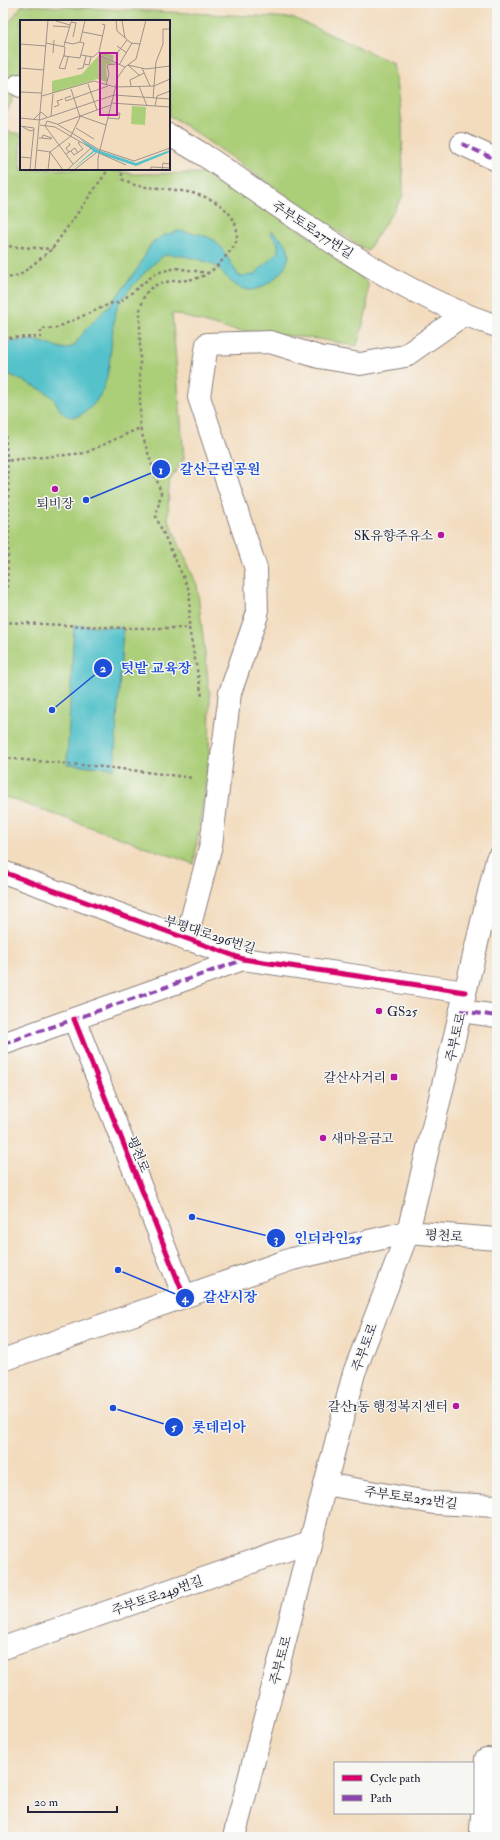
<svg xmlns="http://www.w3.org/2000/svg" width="500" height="1840" viewBox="0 0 500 1840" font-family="'IM FELL Double Pica','Noto Serif KR',serif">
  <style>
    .green { fill: #abce78; stroke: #66785a }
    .water { fill: #55c2cb; stroke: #3c7283 }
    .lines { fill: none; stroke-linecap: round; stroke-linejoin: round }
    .minor-casing { stroke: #8a7f7c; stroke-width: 24 }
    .major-casing { stroke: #8a7f7c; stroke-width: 24 }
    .path { stroke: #8a7f7c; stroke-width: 2.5; stroke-dasharray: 3 3; stroke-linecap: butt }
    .minor { stroke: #fff; stroke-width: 22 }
    .major { stroke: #fff; stroke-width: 22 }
    .quiet { stroke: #8e44ad; stroke-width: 4; stroke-dasharray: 8 4; stroke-linecap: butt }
    .cycleway-casing { stroke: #f6f6f2; stroke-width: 8 }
    .cycleway { stroke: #d6006c; stroke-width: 5 }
    .poi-dot { fill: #b5179e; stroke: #f6f6f2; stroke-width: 1.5 }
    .labels { text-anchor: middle; stroke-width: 3; stroke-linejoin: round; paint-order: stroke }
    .street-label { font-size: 13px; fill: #22223b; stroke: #f6f6f2 }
    .poi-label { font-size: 13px; fill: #22223b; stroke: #f6f6f2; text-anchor: end }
    .inset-road { fill: none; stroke: #9f928a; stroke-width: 1 }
    .view { fill: #b5179e; fill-opacity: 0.15; stroke: #b5179e; stroke-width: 2 }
    .inset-edge { fill: none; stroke: #22223b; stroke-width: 2 }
    .leader { fill: none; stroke: #1d4ed8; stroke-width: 1.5 }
    .callout-dot { fill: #1d4ed8; stroke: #f6f6f2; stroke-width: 1.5 }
    .mark-label { font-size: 12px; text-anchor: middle; font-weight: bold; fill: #fff }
    .callout-label { font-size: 14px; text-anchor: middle; font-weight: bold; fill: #1d4ed8; stroke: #f6f6f2; stroke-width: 3; stroke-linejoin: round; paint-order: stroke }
  </style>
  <rect width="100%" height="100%" fill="#f6f6f2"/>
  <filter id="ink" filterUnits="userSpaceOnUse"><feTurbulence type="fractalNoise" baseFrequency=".025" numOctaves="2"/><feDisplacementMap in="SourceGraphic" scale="8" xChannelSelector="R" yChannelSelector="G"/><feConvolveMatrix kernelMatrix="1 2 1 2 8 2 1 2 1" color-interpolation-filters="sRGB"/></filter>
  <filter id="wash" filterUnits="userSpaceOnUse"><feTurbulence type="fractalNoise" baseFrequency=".012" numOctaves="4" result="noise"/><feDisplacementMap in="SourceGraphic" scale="16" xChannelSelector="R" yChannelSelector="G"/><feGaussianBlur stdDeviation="0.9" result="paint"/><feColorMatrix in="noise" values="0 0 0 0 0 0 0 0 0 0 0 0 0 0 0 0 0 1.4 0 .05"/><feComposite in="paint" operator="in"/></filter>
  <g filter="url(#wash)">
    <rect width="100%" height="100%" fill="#f3dcbe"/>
    <path class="green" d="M 22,5 L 294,18 L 393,63 L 402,122 L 403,196 L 367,251 L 174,118 L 169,116 L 169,21 L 21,21 L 21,79 L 11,77 L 3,70 L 3,31 Z
      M 3,91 L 14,96 L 3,120 Z
      M 3,131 L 21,134 L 21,169 L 106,169 L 135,174 L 214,173 L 344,260 L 368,284 L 367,309 L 357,346 L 318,339 L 228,329 L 172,313 L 184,458 L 169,482 L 168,519 L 197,585 L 210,697 L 209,757 L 194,864 L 3,796 Z"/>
    <path class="water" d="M 178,231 C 222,236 217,242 239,276 L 254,275 L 278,252 L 278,243 L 270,233 L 272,231 C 277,236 286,241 288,249 C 294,266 265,291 249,290 C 233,289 226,274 215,266 C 207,260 175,253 165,255 C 157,258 121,297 118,305 C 106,340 118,388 85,412 C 80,416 75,418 68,416 C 60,414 58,404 53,398 C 44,388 16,379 3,371 L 3,342 L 34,340 L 65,349 L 74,346 L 86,329 L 112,303 L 138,268 L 151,244 L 162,236 Z
      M 74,625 L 123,628 L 114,768 L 67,764 Z"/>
  </g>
  <g filter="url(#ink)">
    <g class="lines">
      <defs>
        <path id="minor" d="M 19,85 L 21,86
          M 169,135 C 208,155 242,182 278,206 C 347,253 417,300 497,326
          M 462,144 L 497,160
          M 3,872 L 243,959 L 465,992
          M 186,940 L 211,845 L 230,693 L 257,615 L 256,569 L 199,397 L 207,344 L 270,342 L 319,357 L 360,364 L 405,356 L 463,315
          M 461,1011 L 497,1016
          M 74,1019 L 184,1296
          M 3,1044 L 243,959
          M 325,1484 L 434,1503 L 497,1506
          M 3,1648 L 310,1542
          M 497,1760 L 486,1759 L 481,1830 L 497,1831"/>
        <path id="major" d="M 3,1360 L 292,1259 L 408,1232 L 497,1239
          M 234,1837 L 354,1373 L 408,1232 L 497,859"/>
      </defs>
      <use href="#minor" class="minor-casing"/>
      <use href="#major" class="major-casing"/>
      <path class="path" d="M 122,173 L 122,179 C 133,187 146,187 159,188 C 187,191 222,195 235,223 C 238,231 238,242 232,249 C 222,260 213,274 197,278 C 181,283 158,277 146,293 C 143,297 142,305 140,310 L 140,428
        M 3,246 L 52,249
        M 3,279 L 20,275 L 52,249 L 108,170
        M 3,338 L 41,337 L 41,329 L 56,328 L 112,303 L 119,303 L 156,273 L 176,268 L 208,273
        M 3,430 L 5,432 C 11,501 9,573 3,643
        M 3,461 L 85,453 L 140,428 L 161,493 L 156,517 L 190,592 L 189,628 L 202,696
        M 3,622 L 123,628 L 189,628
        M 3,758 L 114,768 L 193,778"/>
      <use href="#minor" class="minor"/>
      <use href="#major" class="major"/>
      <path class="quiet" d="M 462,144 L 497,160
        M 461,1011 L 497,1016
        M 3,1044 L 243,960"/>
      <defs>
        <path id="cycleway" d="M 3,872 L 243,959 L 465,992
          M 74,1019 L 184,1296"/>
      </defs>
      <use href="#cycleway" class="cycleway-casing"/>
      <use href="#cycleway" class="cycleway"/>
    </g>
  </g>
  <g class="poi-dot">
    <circle cx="55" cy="489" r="4"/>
    <circle cx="441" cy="535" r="4"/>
    <circle cx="379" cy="1011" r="4"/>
    <rect x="390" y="1073" width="8" height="8" rx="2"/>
    <circle cx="323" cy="1138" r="4"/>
    <circle cx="456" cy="1406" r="4"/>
  </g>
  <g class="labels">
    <g class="street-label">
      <text transform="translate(313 229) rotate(33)" y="5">주부토로277번길</text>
      <text transform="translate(210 934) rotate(18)" y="5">부평대로296번길</text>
      <text transform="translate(455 1037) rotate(-77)" y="5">주부토로</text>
      <text transform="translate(139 1154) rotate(68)" y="5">평천로</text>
      <text transform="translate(444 1235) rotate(4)" y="5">평천로</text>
      <text transform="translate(364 1347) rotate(-70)" y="5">주부토로</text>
      <text transform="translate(411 1497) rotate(8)" y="5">주부토로252번길</text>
      <text transform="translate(157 1595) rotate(-19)" y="5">주부토로249번길</text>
      <text transform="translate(280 1660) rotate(-75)" y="5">주부토로</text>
    </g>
    <g class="poi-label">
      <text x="55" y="508" text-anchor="middle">퇴비장</text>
      <text x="433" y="540">SK유향주유소</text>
      <text x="387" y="1016" text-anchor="start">GS25</text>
      <text x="386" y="1082">갈산사거리</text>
      <text x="331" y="1143" text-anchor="start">새마을금고</text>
      <text x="448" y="1411">갈산1동 행정복지센터</text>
    </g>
  </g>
  <g transform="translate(20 20)">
    <rect width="150" height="150" fill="#f3dcbe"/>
    <path d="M 81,33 L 93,35 L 93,41 L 86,37 L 80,35 L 93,43 L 92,45 L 86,44 L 87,62 L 77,59 L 32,73 L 32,61 L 62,54 ZM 112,86 L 126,87 L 125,105 L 111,104 Z" fill="#abce78"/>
    <path d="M 60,119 L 78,130 L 116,143 L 150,130 L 150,132 L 116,146 L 74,132 L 51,150 L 73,131 Z" fill="#55c2cb"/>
    <path class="inset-road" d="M 96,0 L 97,11 L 111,23 L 120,24M 36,1 L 50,5M 102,1 L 105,18M 33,6 L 49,7M 63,12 L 83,16M 44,22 L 53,24 L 60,22 L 65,1M 26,23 L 45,27M 0,24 L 26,26M 44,26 L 51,2 L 56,3 L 53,17M 97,26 L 107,33M 45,27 L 44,36 L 60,38 L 64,23 L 60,22M 98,32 L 107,20M 33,33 L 34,20M 44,35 L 39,48 L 45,49 L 48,37M 61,35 L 73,37 L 79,32 L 85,5 L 82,4M 81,36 L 105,47M 64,44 L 69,45 L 71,37M 99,45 L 112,23M 108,45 L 126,49 L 150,46M 108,45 L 120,56M 0,48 L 24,50M 122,48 L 130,66M 57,49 L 63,48 L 66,36M 68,64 L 77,90M 86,65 L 89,54 L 87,45 L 96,44M 111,66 L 110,60 L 124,53M 119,66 L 127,86M 134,66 L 150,59M 96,67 L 134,66M 0,72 L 21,73M 22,76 L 74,61 L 95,67M 51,76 L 45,78 L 46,81 L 88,66M 133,78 L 136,42 L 143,24 L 143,9 L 150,9M 91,83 L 150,87M 135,86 L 137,76 L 150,71M 34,87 L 39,85 L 37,81 L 43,79M 31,96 L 33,74M 60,96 L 86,105M 0,98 L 20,100 L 94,75 L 150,79M 88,98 L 99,99 L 100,93 L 97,93 L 99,95M 14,99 L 21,92 L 27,97M 38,104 L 91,85M 20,105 L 35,107 L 71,128 L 47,150M 0,106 L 14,108 L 11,138M 3,107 L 10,111 L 14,110M 56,108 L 74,119M 19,118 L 22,118 L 31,119 L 32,118 L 23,115 L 22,118M 17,130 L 30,132 L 43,150M 51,131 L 54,135 L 63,129 L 58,123 L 60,122M 49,132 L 46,128 L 50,125 L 49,123M 46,134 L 55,128 L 58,133M 81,134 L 106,145M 0,137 L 11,138 L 10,150M 53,144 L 25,106 L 27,101 L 37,104 L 78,129 L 114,141 L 150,128M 15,150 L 28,0M 28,150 L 30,132 L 51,116 L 60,97 L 51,69M 54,150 L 76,133M 78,150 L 78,138 L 98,57 L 105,47 L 116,39 L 126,0M 131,150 L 131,147 L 150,148M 142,150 L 143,143 L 150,144"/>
    <path class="view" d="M 80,33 L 97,33 L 97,95 L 80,95 Z"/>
    <rect width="150" height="150" class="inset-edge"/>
  </g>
  <path class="leader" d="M86 500L161 469M52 710L103 668M192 1217L276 1238M118 1270L185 1298M113 1408L174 1427"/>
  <g class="callout-dot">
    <circle cx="86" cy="500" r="4"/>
    <circle cx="52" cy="710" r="4"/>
    <circle cx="192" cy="1217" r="4"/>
    <circle cx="118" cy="1270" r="4"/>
    <circle cx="113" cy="1408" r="4"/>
    <circle cx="161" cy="469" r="10"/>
    <circle cx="103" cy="668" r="10"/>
    <circle cx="276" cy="1238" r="10"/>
    <circle cx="185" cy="1298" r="10"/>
    <circle cx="174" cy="1427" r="10"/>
  </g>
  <g class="mark-label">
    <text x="161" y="474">1</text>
    <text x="103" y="672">2</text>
    <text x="276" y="1243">3</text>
    <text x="185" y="1302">4</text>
    <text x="174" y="1431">5</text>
  </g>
  <g class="callout-label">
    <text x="220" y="474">갈산근린공원</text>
    <text x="156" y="673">텃밭 교육장</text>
    <text x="328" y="1243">인더라인25</text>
    <text x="230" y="1302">갈산시장</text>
    <text x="219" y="1432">롯데리아</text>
  </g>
  <rect width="500" height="1840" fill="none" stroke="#f6f6f2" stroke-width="16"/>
  <rect x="334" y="1762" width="140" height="52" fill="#f6f6f2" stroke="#a1a1a9"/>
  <rect x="342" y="1775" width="20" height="6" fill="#d6006c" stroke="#a1a1a9"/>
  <text x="370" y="1782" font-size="12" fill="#22223b">Cycle path</text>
  <rect x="342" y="1795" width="20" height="6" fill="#8e44ad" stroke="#a1a1a9"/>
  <text x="370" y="1802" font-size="12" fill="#22223b">Path</text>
  <path d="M28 1806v6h89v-6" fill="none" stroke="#22223b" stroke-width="2"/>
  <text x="34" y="1806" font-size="12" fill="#22223b" stroke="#f6f6f2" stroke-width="3" paint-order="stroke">20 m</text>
</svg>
